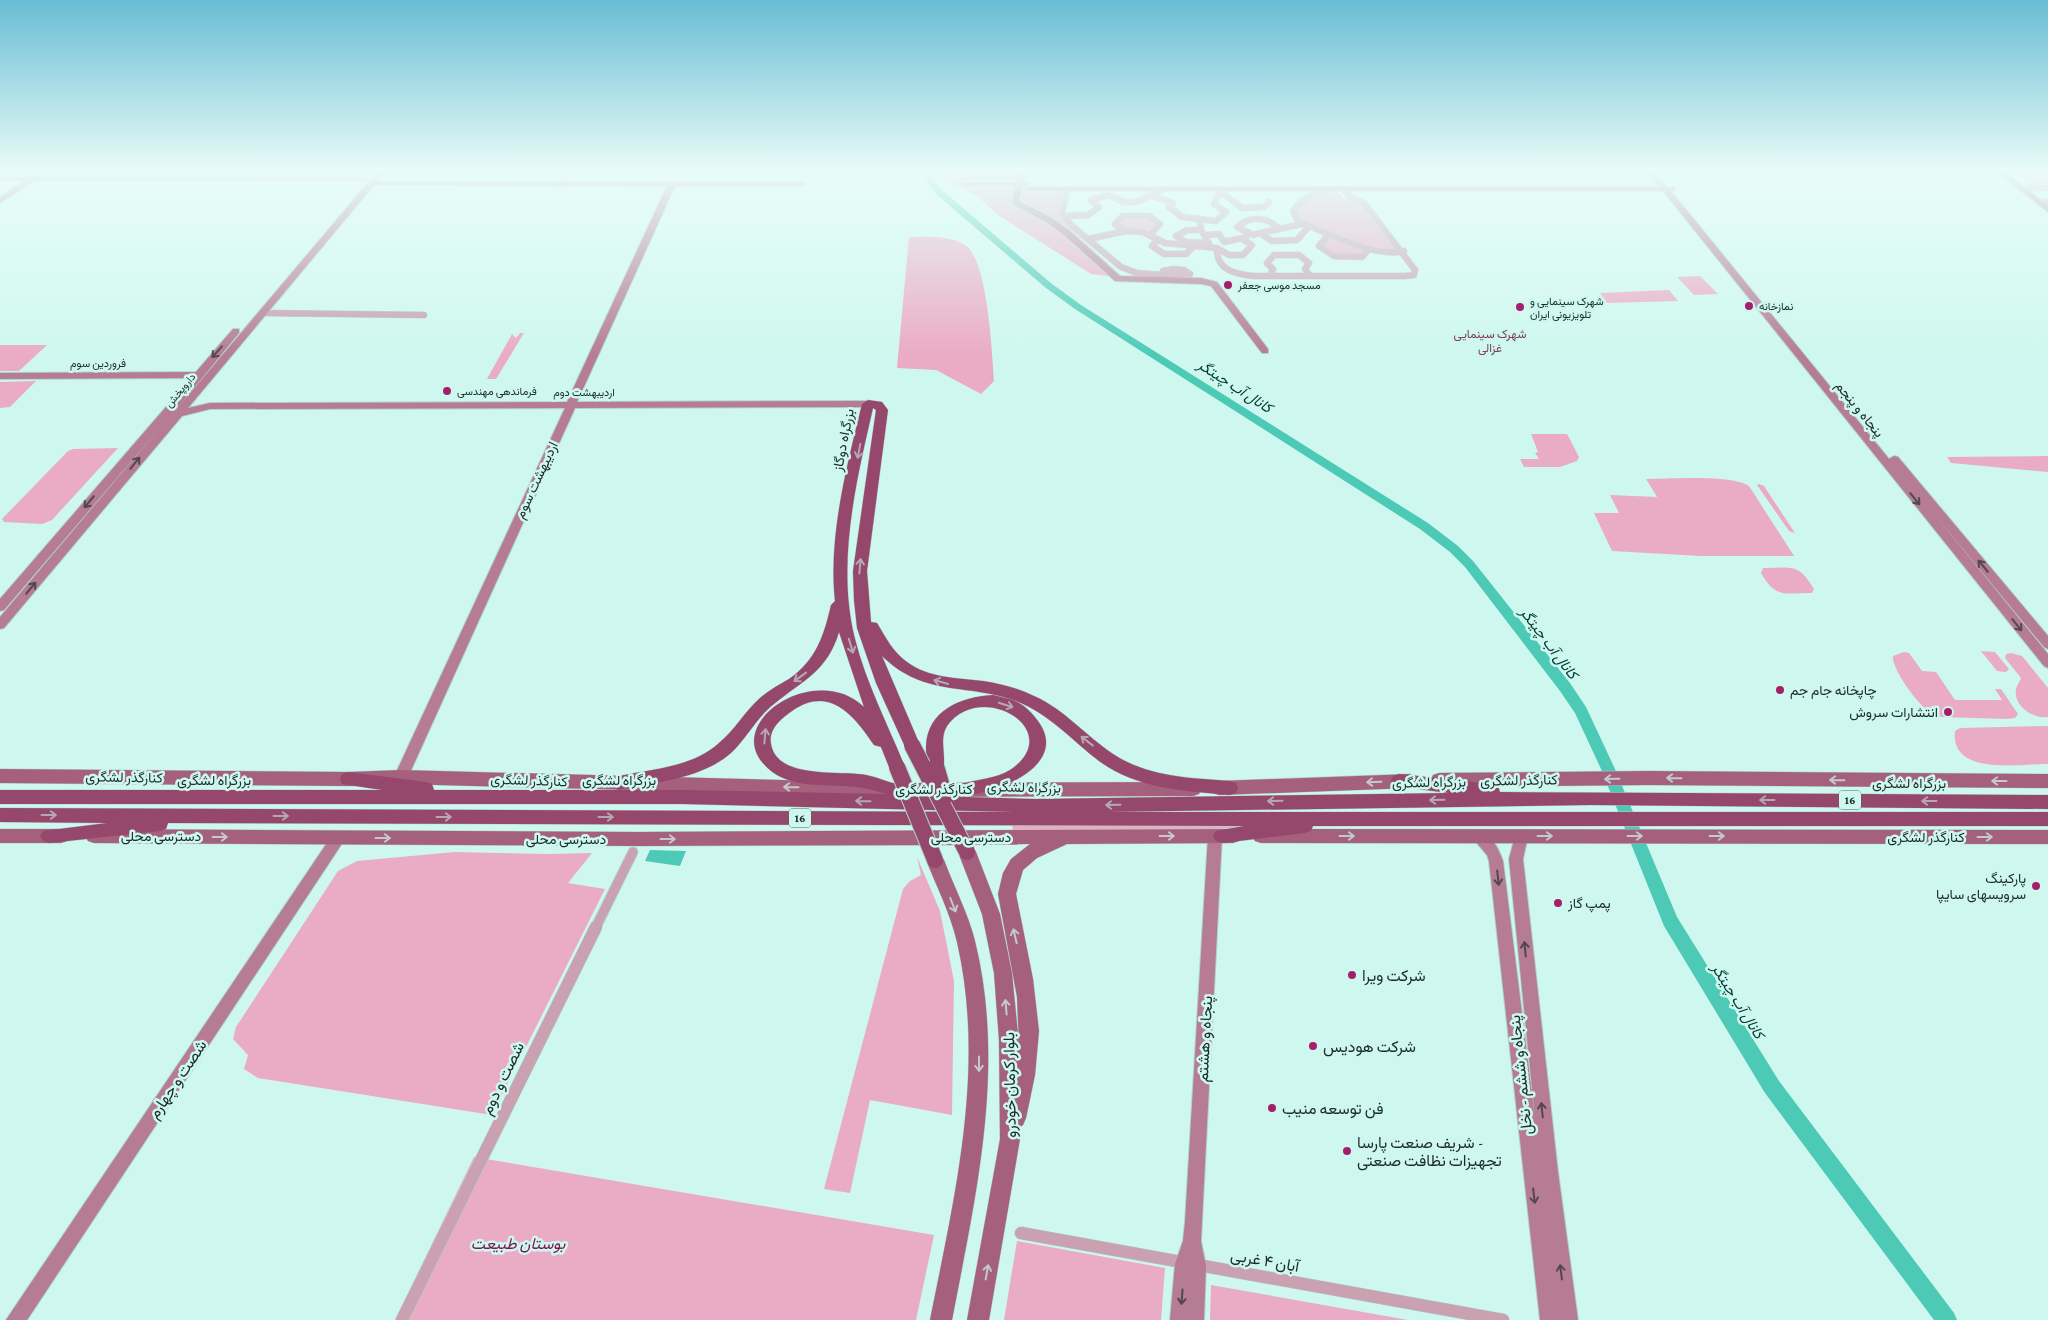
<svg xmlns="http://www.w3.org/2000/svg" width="2048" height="1320" viewBox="0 0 2048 1320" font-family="'Crimson Pro',Vazirmatn,serif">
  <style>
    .green { fill: #eaabc5 }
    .water { fill: #4ccab6 }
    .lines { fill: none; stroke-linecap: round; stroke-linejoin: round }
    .river { fill: #4ccab6; fill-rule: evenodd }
    .street-far2-casing { stroke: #aed3cb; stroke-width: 7 }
    .street-far1-casing { stroke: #aed3cb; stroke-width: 11 }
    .street-casing { stroke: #aed3cb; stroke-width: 13 }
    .secondary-casing { stroke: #aed3cb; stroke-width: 2 }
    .primary-casing { stroke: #aed3cb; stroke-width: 1 }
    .highway-casing { stroke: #aed3cb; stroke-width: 1 }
    .street-far2 { stroke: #c9a1b1; stroke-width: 6 }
    .street-far1 { stroke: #c9a1b1; stroke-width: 9 }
    .street { stroke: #c9a1b1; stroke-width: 12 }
    .secondary { fill: #b57c93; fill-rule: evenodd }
    .primary { fill: #a5607e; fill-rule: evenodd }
    .highway { fill: #96476c; fill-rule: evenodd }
    .highway-bridge-casing { stroke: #aed3cb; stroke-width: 18; stroke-linecap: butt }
    .highway-bridge { stroke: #96476c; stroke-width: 16 }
    .oneway { stroke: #52484e }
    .oneway2 { stroke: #b5a8b4 }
    .oneway3 { stroke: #c2cacd }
    .poi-dot { fill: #a51e69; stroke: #cef8ef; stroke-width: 2 }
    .labels { text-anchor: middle; stroke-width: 5; stroke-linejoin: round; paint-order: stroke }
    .far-poi-label { font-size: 11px; fill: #1c2c29; stroke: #cef8ef; text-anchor: start }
    .far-street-label { font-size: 11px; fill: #1c2c29; stroke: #cef8ef }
    .far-neighbourhood-label { font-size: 12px; fill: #7f3c5b; stroke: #cef8ef }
    .shield { fill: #cef8ef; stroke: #516964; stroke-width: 1 }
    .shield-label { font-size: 12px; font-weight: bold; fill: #1c2c29 }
    .street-label { font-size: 14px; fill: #1c2c29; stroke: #cef8ef }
    .poi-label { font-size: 14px; fill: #1c2c29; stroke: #cef8ef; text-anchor: start }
    .water-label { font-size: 15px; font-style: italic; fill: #003c34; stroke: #cef8ef }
    .near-poi-label { font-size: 16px; fill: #1c2c29; stroke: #cef8ef; text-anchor: start }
    .near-street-label { font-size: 16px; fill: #1c2c29; stroke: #cef8ef }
    .near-park-label { font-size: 16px; font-style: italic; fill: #7a154d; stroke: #cef8ef }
  </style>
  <rect width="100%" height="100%" fill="#cef8ef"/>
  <path class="green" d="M 927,172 L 1020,172 L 1013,191 L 1065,191 L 1059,212 L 1069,228 L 1124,278 L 1091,274 L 998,215 L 976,195 Z
    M 2013,172 L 2048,172 L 2048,188 L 2034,187 Z
    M 1337,192 L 1344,199 L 1361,203 L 1396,251 L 1371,248 L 1303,222 L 1295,210 C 1308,198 1320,193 1337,192 Z
    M 1125,217 L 1148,217 L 1158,224 L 1149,232 L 1127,230 L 1118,223 Z
    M 909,237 C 927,237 948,235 965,245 C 988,259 992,354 994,381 L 981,394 L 936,370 L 897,368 Z
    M 1331,237 L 1366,250 L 1360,256 L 1336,255 L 1323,245 Z
    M 1700,276 L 1718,294 L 1694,295 L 1677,277 Z
    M 1669,290 L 1678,301 L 1607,303 L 1600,293 Z
    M 520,333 L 524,333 L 496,379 L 487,379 L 512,334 L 516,338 Z
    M 0,345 L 47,345 L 19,371 L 0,371 Z
    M 36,381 L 10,407 L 0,408 L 0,382 Z
    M 1531,434 L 1567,434 L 1579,457 L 1577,461 L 1560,467 L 1524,467 L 1520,459 L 1539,459 L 1535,453 L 1538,452 Z
    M 118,448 L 52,520 L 42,524 L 4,522 L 2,519 L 68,451 L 73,449 Z
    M 2048,456 L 2048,472 L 1951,463 L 1947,457 Z
    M 1646,479 C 1670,479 1730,474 1749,486 L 1794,556 L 1701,556 L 1612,551 L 1594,513 L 1619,513 L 1610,495 L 1657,497 Z
    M 1759,484 L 1764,486 L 1795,533 L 1789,531 L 1757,485 Z
    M 1763,568 C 1791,568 1798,562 1814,589 L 1812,593 C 1784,593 1776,599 1761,573 Z
    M 1981,651 L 1995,652 L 2009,669 L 2006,672 L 1997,671 Z
    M 1904,652 L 1909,653 L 1922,671 L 1936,672 L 1955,700 L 2002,700 L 1995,689 L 2001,689 L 2018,714 L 2015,718 L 2005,719 L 1942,717 C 1936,715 1930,713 1925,708 C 1915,700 1891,667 1893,656 Z
    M 2011,653 L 2022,656 L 2048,688 L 2048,717 C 2033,719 2013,706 2016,689 C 2017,685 2020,681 2021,678 L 2005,658 L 2006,654 Z
    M 2048,726 L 2048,764 C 2019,764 1950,776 1955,731 L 1960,728 Z
    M 1245,822 L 1249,828 L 1156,831 L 1013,831 L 1012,824 Z
    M 455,852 L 548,854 L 592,853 L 568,883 L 605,889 L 492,1115 L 258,1078 L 244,1069 L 248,1055 L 233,1039 L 236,1027 L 338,871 L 357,861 Z
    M 917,857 L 940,911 L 954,981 L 952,1115 L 870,1100 L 850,1193 L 824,1189 L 903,889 L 910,881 L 921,875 Z
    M 474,1157 L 934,1235 L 916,1320 L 395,1320 Z
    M 1017,1241 L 1165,1268 L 1161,1320 L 1004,1320 Z
    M 1211,1285 L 1408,1320 L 1210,1320 Z"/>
  <path class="water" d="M 650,850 L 686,851 L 680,866 L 645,861 Z"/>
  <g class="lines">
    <path class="river" d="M 916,172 C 930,171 935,180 943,191 L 1052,284 L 1081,305 L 1428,523 L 1458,546 L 1473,561 L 1570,683 L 1586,707 L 1615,769 L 1677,917 L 1779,1081 L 1954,1313 L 1957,1320 L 1934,1320 L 1765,1093 L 1664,926 L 1601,769 L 1575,713 L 1560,691 L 1465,567 L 1450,552 L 1420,529 L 1075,309 L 1046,288 L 937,195 L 925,179 Z"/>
    <defs>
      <path id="street-far2" d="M 560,184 L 567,172
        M 2028,188 L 2048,188
        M 1067,189 L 1062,213 L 1071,225 L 1121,267 L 1137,273 L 1162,275
        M 1330,189 C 1315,193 1302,198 1293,211 L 1298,221 C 1328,233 1373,258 1404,251
        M 1343,189 L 1350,197 L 1364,203 L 1415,270
        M 1221,192 L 1242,208 L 1264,207 L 1269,202
        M 1153,196 L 1173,203 L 1169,207 L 1182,217 L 1216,221 L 1226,212 L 1214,204 L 1222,189
        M 2044,202 L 2048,202
        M 1064,216 L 1088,215 L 1099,207 L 1091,200 L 1109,195 L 1124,202 L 1137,202 L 1163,189
        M 1199,218 L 1201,230
        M 1302,224 L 1260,233 L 1272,241 L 1297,240 L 1309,226
        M 1187,230 L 1201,230 L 1209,243 L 1185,242 L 1176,236 Z
        M 1125,231 L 1115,224 L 1123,216 L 1149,216 L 1160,224 L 1150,235
        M 1260,233 L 1253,235 L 1237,227 C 1250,216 1266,216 1278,228
        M 1329,234 L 1319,246 L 1334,256 L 1362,257 L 1369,249
        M 1206,235 L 1219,234 L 1224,242 L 1246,237
        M 1089,239 L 1125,231 L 1143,232 L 1165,243 L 1217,248 L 1229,255 L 1243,255 L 1252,245 L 1242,239
        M 1158,240 L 1152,246 L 1164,254 L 1186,254 L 1193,247
        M 1217,248 C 1216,270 1235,274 1253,276 L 1405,276 L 1414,275 L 1415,270
        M 1173,269 L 1184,270 L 1190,274 L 1162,275 L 1163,271 Z
        M 1270,276 L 1273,269 L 1267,263 L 1274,255 L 1299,255 L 1309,263 L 1305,269 L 1310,276
        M 262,313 L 424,315"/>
      <path id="street-far1" d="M 595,929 L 633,852"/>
      <path id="street" d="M 1021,1233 L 1503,1320
        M 402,1320 L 596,927"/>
      <path id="secondary" d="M 377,172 L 385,172 L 378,181 L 805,182 L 805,186 L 675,186 L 577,402 L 868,401 L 873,404 L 868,407 L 575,408 L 408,777 L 406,781 L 401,783 L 396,781 L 394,777 L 565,408 L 210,409 L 182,416 L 4,628 L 0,629 L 0,617 L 170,416 L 4,610 L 0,611 L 0,599 L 191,378 L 0,379 L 0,373 L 196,372 L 233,329 L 239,329 L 239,333 L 175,411 ZM 374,185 L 667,186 L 567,402 L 210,403 L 188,408 Z
        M 1018,172 L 1026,172 L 1024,182 L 1030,184 L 1023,186 L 1019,201 L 1052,218 L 1070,231 L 1120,276 L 1201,278 L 1217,282 L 1268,349 L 1268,353 L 1262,353 L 1211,286 L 1201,284 L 1115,281 L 1064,235 L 1046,222 L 1012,204 L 1015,186 L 963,186 L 959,184 L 963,182 L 1016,182 Z
        M 1647,172 L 1655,172 L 1667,187 L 1675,187 L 1675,191 L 1671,191 L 1889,459 L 1894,456 L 1898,457 L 2048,636 L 2048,649 L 2044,647 L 1930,509 L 2048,654 L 2048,668 L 2044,666 L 1663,191 L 1027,191 L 1023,189 L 1027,187 L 1659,187 Z
        M 1997,172 L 2005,172 L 2048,206 L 2048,212 Z
        M 0,177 L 366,177 L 370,179 L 366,181 L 34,181 L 0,203 L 0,197 L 24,181 L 0,181 Z
        M 1215,830 L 1220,832 L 1222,836 L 1201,1241 L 1206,1266 L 1204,1320 L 1170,1320 L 1175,1264 L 1183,1241 L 1185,1222 L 1208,836 L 1210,832 Z
        M 1478,830 C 1491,834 1499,849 1503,861 L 1535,1118 L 1509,859 L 1516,832 L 1521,830 L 1526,832 L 1528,836 L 1523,859 L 1558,1172 L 1578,1320 L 1540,1320 L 1489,861 L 1487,855 L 1471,836 L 1473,832 Z
        M 338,832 L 343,834 L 345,838 L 343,842 L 27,1320 L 6,1320 L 333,834 Z"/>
      <path id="primary" d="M 0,769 L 348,772 L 401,770 L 893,783 L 1193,782 L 1199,784 L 1201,789 L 1199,794 L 1193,796 L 893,797 L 401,784 L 348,786 L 0,783 Z
        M 1648,771 L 2048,774 L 2048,788 L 1648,785 L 1439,787 L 1433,785 L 1431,780 L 1433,775 L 1439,773 Z
        M 1411,774 L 1417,776 L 1419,781 L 1417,786 L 1411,788 L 1219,795 L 1213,793 L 1211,788 L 1213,783 L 1219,781 Z
        M 0,829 L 61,829 L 67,831 L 70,836 L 67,841 L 61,843 L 0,843 Z
        M 94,829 L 638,832 L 1233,829 L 1239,831 L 1242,836 L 1239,841 L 1233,843 L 1067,844 L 1037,858 L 1023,870 L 1016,894 L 1033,979 L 1039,1031 L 1035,1075 L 1026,1118 L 1023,1125 L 1020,1127 L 1020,1139 L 989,1320 L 967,1320 L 1000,1139 L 999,1040 L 994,973 L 982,914 L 958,852 L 961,847 L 967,845 L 638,846 L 94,843 L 88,841 L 85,836 L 88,831 ZM 1030,844 L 1011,859 L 1003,873 L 998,894 L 1017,997 L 1019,1044 L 1012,973 L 1000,914 L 976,852 L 973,847 L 967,845 Z
        M 1261,829 L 2048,830 L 2048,844 L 1261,843 L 1255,841 L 1252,836 L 1255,831 Z
        M 935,853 L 941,855 L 944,860 C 954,887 968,913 975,941 C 1006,1067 976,1195 952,1320 L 930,1320 C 955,1195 986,1068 957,942 C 950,913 937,887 926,860 L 929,855 Z"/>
      <path id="highway" d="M 868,400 L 882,402 L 888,410 L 867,571 L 871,622 L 877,623 C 886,638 893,652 907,662 C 928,678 958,678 983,681 C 1001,684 1018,688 1034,696 C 1064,709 1086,736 1113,754 C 1148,777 1190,778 1230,781 L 1236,783 L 1238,788 L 1236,793 L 1230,795 C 1185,791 1137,789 1099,761 C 1074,742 1052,717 1023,704 C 972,681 927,700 882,656 L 920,745 L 918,749 L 912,751 L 906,749 L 876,683 L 857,628 L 854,600 L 853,571 L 876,410 L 873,408 C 856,482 836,564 855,639 C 866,683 888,725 905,767 L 903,772 L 897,774 L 891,772 L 881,747 L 874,745 C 855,717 830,684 792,711 C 782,718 768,729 771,744 C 777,780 840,770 866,775 C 877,777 888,782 899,785 L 901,790 L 899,795 L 1036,799 L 1449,793 L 1393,786 L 1391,781 L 1393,776 L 1399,774 L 1492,784 L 1498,786 L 1500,792 L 2048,795 L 2048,809 L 1591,805 L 1107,812 L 2048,812 L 2048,826 L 1313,826 L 1311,831 L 1305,833 L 1222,843 L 1216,841 L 1213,836 L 1216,831 L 1244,826 L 168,823 L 166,829 L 160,831 L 49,843 L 43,841 L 40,836 L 43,831 L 107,823 L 0,822 L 0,808 L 1014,812 L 682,804 L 0,804 L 0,790 L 382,790 L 342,784 L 340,779 L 342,774 L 348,772 L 426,782 L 432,784 L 434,790 L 682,790 L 886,794 C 876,791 866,788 856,787 C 824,783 785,791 762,762 C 727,719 817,662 864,707 L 839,632 C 827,672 803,680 774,704 C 757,717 747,738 731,753 C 701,779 656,782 619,790 L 613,788 L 611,783 L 613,778 L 619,776 C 653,769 693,767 719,743 C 735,730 745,711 760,698 C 769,690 779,685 789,679 C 816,660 824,636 831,605 L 835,601 C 828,536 847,466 862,404 Z
        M 993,695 C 1000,697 1008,698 1015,701 C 1025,705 1032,713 1038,721 C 1065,758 1018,783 988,791 C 979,793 971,797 962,794 L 960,789 L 962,784 C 977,779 996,779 1010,770 C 1068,731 981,678 947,726 C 938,740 948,758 942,771 L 936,773 L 930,771 C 927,764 926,755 926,747 C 927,710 961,697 993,695 Z"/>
    </defs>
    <use href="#street-far2" class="street-far2-casing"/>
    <use href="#street-far1" class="street-far1-casing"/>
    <use href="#street" class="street-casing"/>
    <use href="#secondary" class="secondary-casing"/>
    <use href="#primary" class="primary-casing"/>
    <use href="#highway" class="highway-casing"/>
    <use href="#street-far2" class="street-far2"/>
    <use href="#street-far1" class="street-far1"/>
    <use href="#street" class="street"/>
    <use href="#secondary" class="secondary"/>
    <use href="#primary" class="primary"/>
    <use href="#highway" class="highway"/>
    <defs>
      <path id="highway-bridge" d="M 912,745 L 967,852
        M 936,766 L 945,797
        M 897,767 L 935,860"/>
    </defs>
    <use href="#highway-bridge" class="highway-bridge-casing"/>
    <use href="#highway-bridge" class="highway-bridge"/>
  </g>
  <defs><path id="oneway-shaft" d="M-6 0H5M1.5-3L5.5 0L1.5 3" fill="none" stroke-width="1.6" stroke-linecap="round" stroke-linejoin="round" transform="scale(1.25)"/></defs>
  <g class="oneway">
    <use href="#oneway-shaft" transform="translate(217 352) rotate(132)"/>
    <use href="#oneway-shaft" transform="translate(135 463) rotate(-51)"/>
    <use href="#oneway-shaft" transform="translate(1915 499) rotate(51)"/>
    <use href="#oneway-shaft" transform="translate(89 502) rotate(130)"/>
    <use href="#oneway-shaft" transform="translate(1983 566) rotate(-130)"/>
    <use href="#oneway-shaft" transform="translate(31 588) rotate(-50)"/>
    <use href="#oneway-shaft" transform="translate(2017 625) rotate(51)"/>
    <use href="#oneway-shaft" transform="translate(1498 878) rotate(84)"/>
    <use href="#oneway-shaft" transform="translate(1525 949) rotate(-96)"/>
    <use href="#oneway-shaft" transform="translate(1542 1110) rotate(-96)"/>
    <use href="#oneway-shaft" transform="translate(1534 1196) rotate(83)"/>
    <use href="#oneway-shaft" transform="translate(1561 1272) rotate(-97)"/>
    <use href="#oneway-shaft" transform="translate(1182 1297) rotate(94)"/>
  </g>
  <g class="oneway2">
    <use href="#oneway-shaft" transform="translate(859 451) rotate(101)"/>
    <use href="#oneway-shaft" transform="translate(860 566) rotate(-85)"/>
    <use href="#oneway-shaft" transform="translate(851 646) rotate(73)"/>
    <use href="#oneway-shaft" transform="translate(800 677) rotate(144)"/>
    <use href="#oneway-shaft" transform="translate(941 682) rotate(-164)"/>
    <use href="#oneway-shaft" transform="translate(1006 705) rotate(18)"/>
    <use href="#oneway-shaft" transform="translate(765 736) rotate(-85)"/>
    <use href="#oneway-shaft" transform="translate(1087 741) rotate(-142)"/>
    <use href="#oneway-shaft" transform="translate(1437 800) rotate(179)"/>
    <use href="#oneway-shaft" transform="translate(1767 800) rotate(-180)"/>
    <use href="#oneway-shaft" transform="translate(863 801) rotate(-179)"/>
    <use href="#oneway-shaft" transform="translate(1275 801) rotate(179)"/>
    <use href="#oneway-shaft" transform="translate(1929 801) rotate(-180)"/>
    <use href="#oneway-shaft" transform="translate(1113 805) rotate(179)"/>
    <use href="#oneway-shaft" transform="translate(49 815)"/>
    <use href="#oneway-shaft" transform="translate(281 816)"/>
    <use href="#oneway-shaft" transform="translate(444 817)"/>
    <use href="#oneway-shaft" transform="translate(606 817)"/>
  </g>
  <g class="oneway3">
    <use href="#oneway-shaft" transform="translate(1674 778) rotate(-179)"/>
    <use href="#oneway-shaft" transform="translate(1612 779) rotate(179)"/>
    <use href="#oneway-shaft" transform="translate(1837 780) rotate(-179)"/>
    <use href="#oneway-shaft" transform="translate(1999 781) rotate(180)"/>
    <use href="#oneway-shaft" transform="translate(1374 782) rotate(178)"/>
    <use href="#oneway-shaft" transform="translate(791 787) rotate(-179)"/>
    <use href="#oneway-shaft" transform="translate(1167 836)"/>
    <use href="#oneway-shaft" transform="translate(1347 836)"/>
    <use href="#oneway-shaft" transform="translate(1545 836)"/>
    <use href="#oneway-shaft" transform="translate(1635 836)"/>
    <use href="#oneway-shaft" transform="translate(1717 836)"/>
    <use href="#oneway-shaft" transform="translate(220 837)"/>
    <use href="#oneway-shaft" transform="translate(1985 837)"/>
    <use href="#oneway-shaft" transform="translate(383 838)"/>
    <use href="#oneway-shaft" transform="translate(668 839)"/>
    <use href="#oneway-shaft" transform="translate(953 905) rotate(69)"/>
    <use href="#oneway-shaft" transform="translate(1015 936) rotate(-103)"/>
    <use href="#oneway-shaft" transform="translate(1006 1007) rotate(-95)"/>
    <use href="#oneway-shaft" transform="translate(979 1064) rotate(90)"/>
    <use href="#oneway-shaft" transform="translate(987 1272) rotate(-80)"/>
  </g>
  <linearGradient id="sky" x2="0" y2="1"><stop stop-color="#69bdd4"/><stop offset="0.48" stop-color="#e9fcf8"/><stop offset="1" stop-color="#e9fcf8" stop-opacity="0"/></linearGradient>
  <rect width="2048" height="356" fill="url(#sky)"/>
  <g class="poi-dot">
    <circle cx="1228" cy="285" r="5"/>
    <circle cx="1749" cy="306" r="5"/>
    <circle cx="1520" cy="307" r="5"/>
    <circle cx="447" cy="391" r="5"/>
    <circle cx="1780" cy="690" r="5"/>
    <circle cx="1948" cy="712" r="5"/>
    <circle cx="2036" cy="886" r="5"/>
    <circle cx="1558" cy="903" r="5"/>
    <circle cx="1352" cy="975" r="5"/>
    <circle cx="1313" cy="1046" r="5"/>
    <circle cx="1272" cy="1108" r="5"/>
    <circle cx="1347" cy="1151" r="5"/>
  </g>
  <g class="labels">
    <g class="far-poi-label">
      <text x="1238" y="289">مسجد موسی جعفر</text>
      <text x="1530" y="305">شهرک سینمایی و<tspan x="1530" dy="13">تلویزیونی ایران</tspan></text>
      <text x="1759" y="310">نمازخانه</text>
      <text x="457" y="395">فرماندهی مهندسی</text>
    </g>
    <g class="far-street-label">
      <text x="98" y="367">فروردین سوم</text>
      <text transform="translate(180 390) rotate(-50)" y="4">داروپخش</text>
      <text x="584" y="396">اردیبهشت دوم</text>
    </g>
    <g class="far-neighbourhood-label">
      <text x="1490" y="338">شهرک سینمایی<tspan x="1490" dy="14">غزالی</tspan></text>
    </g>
    <g class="shield">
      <rect x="1839" y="790.5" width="22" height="19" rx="4"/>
      <rect x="789" y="808.5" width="22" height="19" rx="4"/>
    </g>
    <g class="shield-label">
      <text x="1850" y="804">16</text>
      <text x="800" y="822">16</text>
    </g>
    <g class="street-label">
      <text transform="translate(1860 409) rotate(51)" y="5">پنجاه و پنجم</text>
      <text transform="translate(843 440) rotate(-79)" y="5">بزرگراه دوگاز</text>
      <text transform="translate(536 480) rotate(-65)" y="5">اردیبهشت سوم</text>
      <text transform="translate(124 777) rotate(1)" y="5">کنارگذر لشگری</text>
      <text x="214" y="785">بزرگراه لشگری</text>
      <text transform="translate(529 780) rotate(2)" y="5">کنارگذر لشگری</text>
      <text x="619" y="785">بزرگراه لشگری</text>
      <text transform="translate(1519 780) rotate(-1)" y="5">کنارگذر لشگری</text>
      <text transform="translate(1429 782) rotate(-1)" y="5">بزرگراه لشگری</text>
      <text x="1909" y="788">بزرگراه لشگری</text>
      <text transform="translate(1024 787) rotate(1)" y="5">بزرگراه لشگری</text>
      <text x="934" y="794">کنارگذر لشگری</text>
      <text x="161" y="841">دسترسی محلی</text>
      <text x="971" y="842">دسترسی محلی</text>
      <text x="1926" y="842">کنارگذر لشگری</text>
      <text x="566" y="844">دسترسی محلی</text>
    </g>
    <g class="poi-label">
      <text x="1790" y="695">چاپخانه جام جم</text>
      <text x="1938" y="717" text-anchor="end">انتشارات سروش</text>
      <text x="2026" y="883" text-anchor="end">پارکینگ<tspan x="2026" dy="16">سرویسهای سایپا</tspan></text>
      <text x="1568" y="908">پمپ گاز</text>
    </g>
    <g class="water-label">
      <text transform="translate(1235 386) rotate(33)" y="5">کانال آب چیتگر</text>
      <text transform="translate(1549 643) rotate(53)" y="5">کانال آب چیتگر</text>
      <text transform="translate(1738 1001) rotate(58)" y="5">کانال آب چیتگر</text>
    </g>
    <g class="near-poi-label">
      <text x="1362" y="981">شرکت ویرا</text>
      <text x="1323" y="1052">شرکت هودیس</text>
      <text x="1282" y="1114">فن توسعه منیب</text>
      <text x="1357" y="1148">شریف صنعت پارسا -<tspan x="1357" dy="18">تجهیزات نظافت صنعتی</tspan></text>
    </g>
    <g class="near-street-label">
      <text transform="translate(1204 1039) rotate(-87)" y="6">پنجاه و هشتم</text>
      <text transform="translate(1520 1075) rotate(-96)" y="6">پنجاه و ششم - نخل</text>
      <text transform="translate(502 1078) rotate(-64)" y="6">شصت و دوم</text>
      <text transform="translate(177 1079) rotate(-56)" y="6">شصت و چهارم</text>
      <text transform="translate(1009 1085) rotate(-91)" y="6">بلوار کرمان خودرو</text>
      <text transform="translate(1265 1260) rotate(10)" y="6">آبان ۴ غربی</text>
    </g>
    <g class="near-park-label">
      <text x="518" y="1249">بوستان طبیعت</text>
    </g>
  </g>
</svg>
